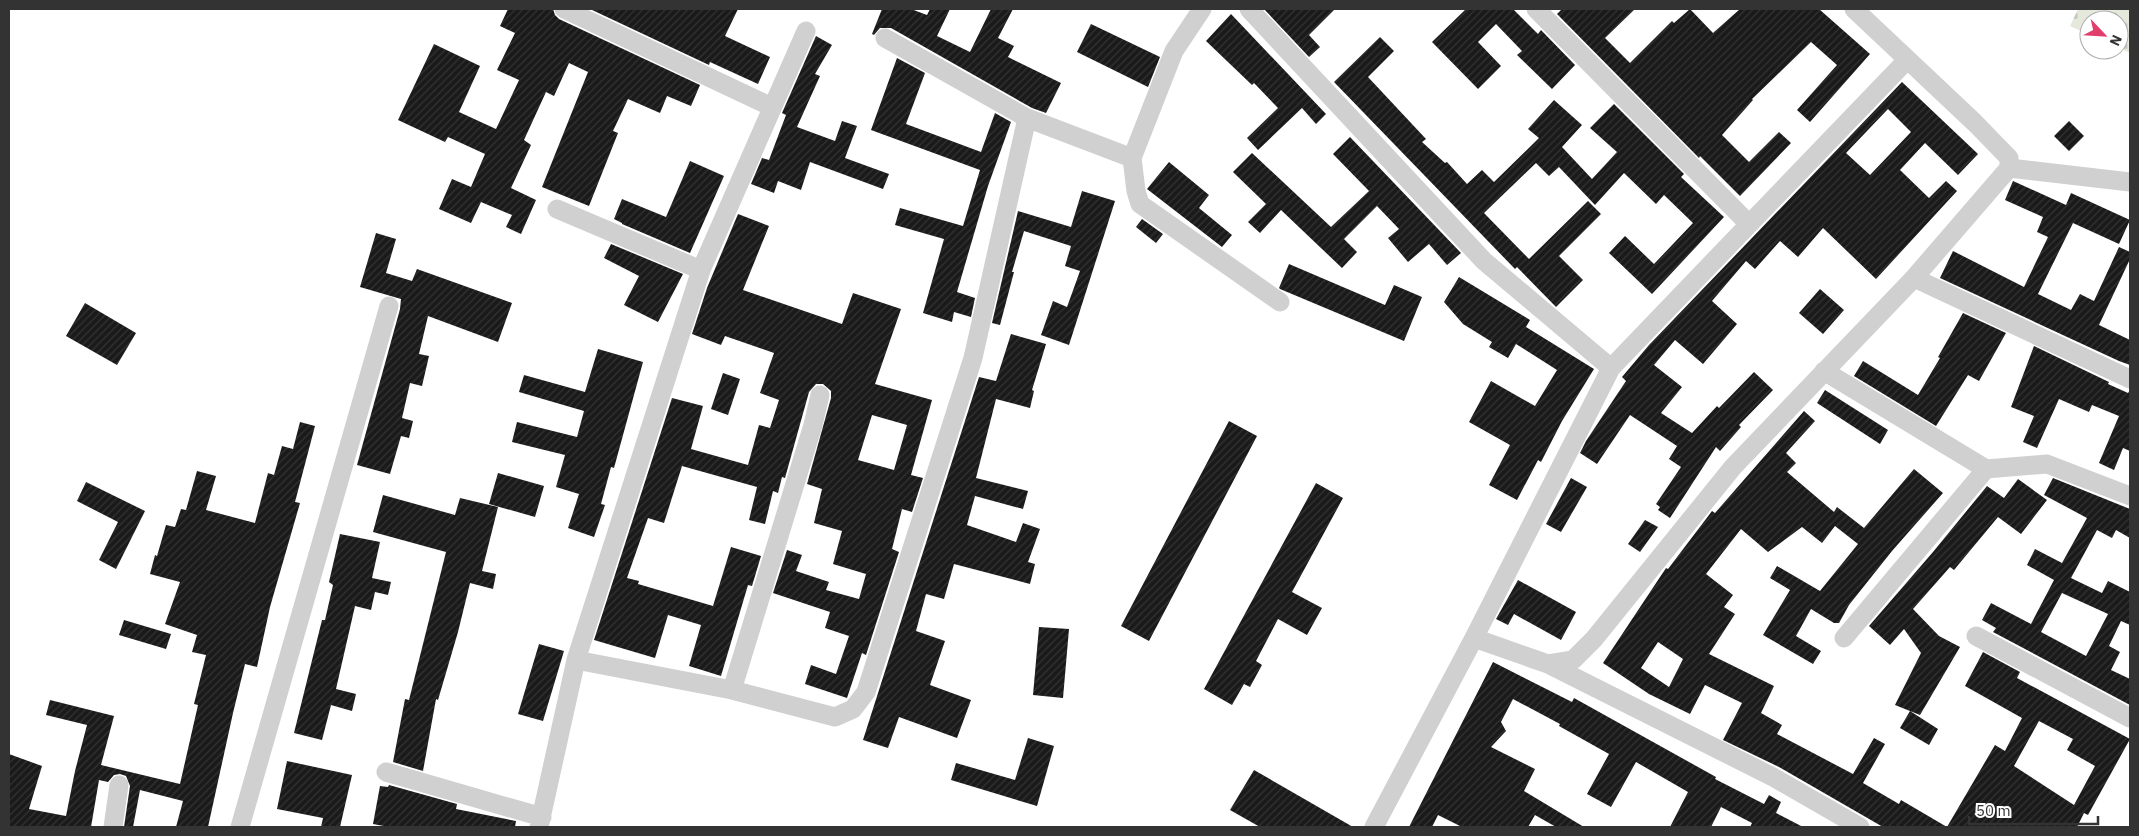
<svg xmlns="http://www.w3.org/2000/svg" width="2139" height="836" viewBox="0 0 2139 836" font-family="'IBM Plex Sans',sans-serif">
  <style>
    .cemetery { fill: url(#cemetery-stones) }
    .building { fill: url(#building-hatch); fill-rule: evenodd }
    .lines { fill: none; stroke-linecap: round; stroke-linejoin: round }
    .street { stroke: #d0d0d0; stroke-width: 19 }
  </style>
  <defs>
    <pattern id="cemetery-stones" width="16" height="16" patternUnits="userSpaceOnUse" patternTransform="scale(1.25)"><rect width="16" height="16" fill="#e5e9dc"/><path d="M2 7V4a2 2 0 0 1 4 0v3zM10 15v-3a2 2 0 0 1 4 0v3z" fill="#c5c8bd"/></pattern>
    <pattern id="building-hatch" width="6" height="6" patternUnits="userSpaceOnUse" patternTransform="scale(1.25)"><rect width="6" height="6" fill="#1a1a1a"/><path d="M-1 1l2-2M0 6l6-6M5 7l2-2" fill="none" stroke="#333"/></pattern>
  </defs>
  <rect width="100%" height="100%" fill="#fff"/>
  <path class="cemetery" d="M 2078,9 L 2130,9 L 2130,53 L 2119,48 L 2119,20 L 2089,20 L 2089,35 L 2070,26 Z"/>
  <path class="building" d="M 508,9 L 553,9 L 555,15 L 559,19 L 700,85 L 691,106 L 667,96 L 660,113 L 628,99 L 613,131 L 618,133 L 589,206 L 542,187 L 588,72 L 569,63 L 554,96 L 546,92 L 524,140 L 531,145 L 511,188 L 536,200 L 521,234 L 506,227 L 512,215 L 481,202 L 471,223 L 439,209 L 452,179 L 471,187 L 485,154 L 448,137 L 445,142 L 398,120 L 434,44 L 480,66 L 459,112 L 496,129 L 519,80 L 497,70 L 515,33 L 500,26 Z
    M 590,9 L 738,9 L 725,36 L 770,57 L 758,84 L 710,62 L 709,65 Z
    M 882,9 L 911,9 L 927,15 L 930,9 L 950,9 L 937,36 L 970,52 L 991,9 L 1013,9 L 998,38 L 1014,46 L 1008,57 L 1061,83 L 1046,113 L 1032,108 L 891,28 L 880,28 L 874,35 L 872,34 Z
    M 1264,9 L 1335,9 L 1309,35 L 1320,47 L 1309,57 Z
    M 1466,9 L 1513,9 L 1538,34 L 1541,30 L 1575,65 L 1552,89 L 1517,55 L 1522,51 L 1496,24 L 1478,42 L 1501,66 L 1478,89 L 1432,42 Z
    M 1562,9 L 1635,9 L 1605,38 L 1630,63 L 1672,21 L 1674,23 L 1690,9 L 1713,33 L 1740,9 L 1819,9 L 1870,54 L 1810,122 L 1797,110 L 1837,65 L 1811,42 L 1752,99 L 1753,100 L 1722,135 L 1749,162 L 1779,132 L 1791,143 L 1740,196 L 1700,156 L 1699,158 L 1557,14 Z
    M 1231,14 L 1326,114 L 1316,124 L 1302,108 L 1258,150 L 1247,138 L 1278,108 L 1254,83 L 1252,85 L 1206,41 Z
    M 1091,24 L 1160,57 L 1148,87 L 1077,52 Z
    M 816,36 L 832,45 L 815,74 L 820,76 L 797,127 L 835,141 L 842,121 L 857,126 L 845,158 L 889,174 L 883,189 L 810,162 L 801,190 L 778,181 L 774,193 L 751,184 L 762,158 L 769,160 L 786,115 L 782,113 Z
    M 1380,37 L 1394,51 L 1368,77 L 1426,139 L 1422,142 L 1445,163 L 1447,162 L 1467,184 L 1482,170 L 1494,182 L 1539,138 L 1528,129 L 1554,100 L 1582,125 L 1562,147 L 1592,179 L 1617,152 L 1590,128 L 1614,104 L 1684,174 L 1681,177 L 1724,217 L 1652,294 L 1609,253 L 1625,236 L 1654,264 L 1693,223 L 1664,195 L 1656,204 L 1624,173 L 1595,205 L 1559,167 L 1549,176 L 1536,163 L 1484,213 L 1529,259 L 1588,201 L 1601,214 L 1559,256 L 1583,280 L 1556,307 L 1517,267 L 1515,269 L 1334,82 Z
    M 897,58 L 925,73 L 906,124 L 981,152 L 995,113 L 1011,122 L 988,186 L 957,292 L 975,298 L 971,317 L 954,312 L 952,322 L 923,313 L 944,239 L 895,225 L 900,208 L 963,226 L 980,170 L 871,130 Z
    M 1902,82 L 1978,154 L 1958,175 L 1925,143 L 1900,170 L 1929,198 L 1946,181 L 1957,191 L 1876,279 L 1823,228 L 1798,257 L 1780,241 L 1755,269 L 1746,261 L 1712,301 L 1737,324 L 1703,364 L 1675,340 L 1654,365 L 1682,387 L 1661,413 L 1692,433 L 1717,406 L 1719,408 L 1754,372 L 1773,390 L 1739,425 L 1741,427 L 1720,451 L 1716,447 L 1670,518 L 1658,510 L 1660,507 L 1656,504 L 1681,467 L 1669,459 L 1677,446 L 1630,415 L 1597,464 L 1580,453 L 1586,441 L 1626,381 L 1622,377 L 1649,345 ZM 1888,109 L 1911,132 L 1870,175 L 1846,153 Z
    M 2069,121 L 2084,136 L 2069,151 L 2054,136 Z
    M 1350,137 L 1461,253 L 1447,265 L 1429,244 L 1408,262 L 1388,238 L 1399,229 L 1377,206 L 1344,239 L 1357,252 L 1342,268 L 1281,210 L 1260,233 L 1248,222 L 1266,204 L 1233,172 L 1252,153 L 1331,227 L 1369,191 L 1333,154 Z
    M 690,161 L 724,176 L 690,253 L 622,224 L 622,223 L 614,219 L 622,199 L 666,217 Z
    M 1169,162 L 1209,195 L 1199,208 L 1232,235 L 1222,247 L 1147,189 Z
    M 2013,181 L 2066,205 L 2071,193 L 2130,220 L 2119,244 L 2073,223 L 2038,294 L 2071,310 L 2080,294 L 2094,301 L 2119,247 L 2130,252 L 2130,259 L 2099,325 L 2130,340 L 2130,365 L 2119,361 L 1940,278 L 1953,251 L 2024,287 L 2048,237 L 2037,232 L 2043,217 L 2005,200 Z
    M 1082,191 L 1115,201 L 1069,345 L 1041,335 L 1053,301 L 1067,307 L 1080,271 L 1065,266 L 1071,246 L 1024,231 L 1012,272 L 1014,272 L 1000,325 L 992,323 L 1018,211 L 1071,227 Z
    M 738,214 L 769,226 L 743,290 L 842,324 L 853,293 L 901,309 L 875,384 L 932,400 L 911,475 L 923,478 L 912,512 L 902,509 L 892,549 L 899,552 L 866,655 L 862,653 L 847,698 L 805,684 L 811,665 L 836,674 L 849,636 L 825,628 L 830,612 L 773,593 L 787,550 L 802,555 L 796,571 L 829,582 L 826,590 L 859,599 L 866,574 L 833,564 L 842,531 L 814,523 L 822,489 L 807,484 L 831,398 L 831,391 L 823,384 L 816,384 L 809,392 L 785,478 L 782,477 L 778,493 L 773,491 L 765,524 L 749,520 L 757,487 L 682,466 L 664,523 L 648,518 L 627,578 L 639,581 L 638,584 L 713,606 L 731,547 L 761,556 L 752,586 L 748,585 L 721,676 L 689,666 L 701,625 L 668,615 L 655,658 L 594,640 L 672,398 L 703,406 L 691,449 L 748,465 L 759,425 L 770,428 L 779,400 L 760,393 L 774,353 L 725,336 L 721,345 L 692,334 L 707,288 ZM 872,415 L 907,425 L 894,470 L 858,460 Z
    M 1142,219 L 1163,234 L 1156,243 L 1136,227 Z
    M 376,233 L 396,239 L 386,273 L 412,281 L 417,269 L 512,303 L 498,342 L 428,316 L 419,354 L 429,356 L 422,386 L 410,383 L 402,418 L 413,421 L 409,438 L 401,436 L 390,474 L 357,465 L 400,309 L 401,299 L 360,287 Z
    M 611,244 L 683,274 L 658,322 L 624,305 L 639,276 L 604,258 Z
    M 1289,264 L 1385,305 L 1394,285 L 1422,297 L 1404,341 L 1280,289 L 1279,288 Z
    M 1459,277 L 1530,320 L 1526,327 L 1594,369 L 1562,421 L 1541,462 L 1538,460 L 1517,500 L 1489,485 L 1510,445 L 1469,422 L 1491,381 L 1535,406 L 1557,370 L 1516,344 L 1508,358 L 1489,347 L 1492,342 L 1463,324 L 1444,302 Z
    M 1820,289 L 1844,310 L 1823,334 L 1799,313 Z
    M 85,303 L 136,333 L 117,365 L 66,336 Z
    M 1963,313 L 2006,333 L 1979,381 L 1968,375 L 1936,426 L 1854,376 L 1863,361 L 1918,395 L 1940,358 L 1938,357 Z
    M 1011,334 L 1046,344 L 1032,390 L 1034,391 L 1030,408 L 996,399 L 976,478 L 1028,491 L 1023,509 L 975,496 L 967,525 L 1016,542 L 1023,523 L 1040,529 L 1028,562 L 1035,564 L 1030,584 L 954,564 L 944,599 L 926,594 L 916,631 L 945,641 L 930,685 L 971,700 L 957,738 L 899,717 L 888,748 L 863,740 L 979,377 L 996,381 Z
    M 2034,346 L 2109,382 L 2108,384 L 2128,393 L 2130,390 L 2130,451 L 2123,448 L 2114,470 L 2099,463 L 2119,416 L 2092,405 L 2089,412 L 2059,399 L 2037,448 L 2023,442 L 2034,416 L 2011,407 Z
    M 598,349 L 643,362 L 614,468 L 611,467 L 601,504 L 605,505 L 594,537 L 568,528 L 579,494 L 556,487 L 565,455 L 512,442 L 517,422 L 577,437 L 584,411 L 519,392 L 524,375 L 585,392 Z
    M 723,373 L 740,379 L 728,415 L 711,409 Z
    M 1825,390 L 1888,430 L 1880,444 L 1817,403 Z
    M 1804,411 L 1815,421 L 1786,453 L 1796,463 L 1787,472 L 1834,512 L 1837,507 L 1864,528 L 1914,469 L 1943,493 L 1892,551 L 1849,605 L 1839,623 L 1834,623 L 1811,609 L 1796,636 L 1821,651 L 1813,664 L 1763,635 L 1790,590 L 1770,578 L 1777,566 L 1820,591 L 1858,544 L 1835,526 L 1822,543 L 1802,527 L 1768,552 L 1741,529 L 1706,574 L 1733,595 L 1724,607 L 1735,614 L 1709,654 L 1774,686 L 1761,713 L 1782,725 L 1777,734 L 1853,774 L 1874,738 L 1885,744 L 1863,783 L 1899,804 L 1901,800 L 1947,827 L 1883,827 L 1779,767 L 1723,740 L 1742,703 L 1705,685 L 1690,714 L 1649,694 L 1603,663 L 1666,568 L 1668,569 L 1712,511 L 1715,513 ZM 1658,642 L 1683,659 L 1669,687 L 1641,668 Z
    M 1229,421 L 1257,436 L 1149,641 L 1121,626 Z
    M 300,422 L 315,426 L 295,502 L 300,503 L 270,607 L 257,667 L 245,664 L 233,713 L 208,827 L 176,827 L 183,801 L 140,790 L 133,827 L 124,827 L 130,786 L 126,776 L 120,774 L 114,775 L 108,782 L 99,780 L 91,827 L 9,827 L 9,754 L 42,766 L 29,809 L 66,816 L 75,771 L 87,725 L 46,715 L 50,700 L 114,716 L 101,765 L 180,784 L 198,705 L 194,704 L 206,655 L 192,652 L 197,635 L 165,624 L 180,582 L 150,574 L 155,555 L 157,556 L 166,525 L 175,527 L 181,509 L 186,510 L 197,471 L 216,476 L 206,510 L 255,523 L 268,473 L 274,475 L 282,446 L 293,449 Z
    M 498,473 L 544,486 L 535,517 L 489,504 Z
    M 1571,478 L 1587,487 L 1561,532 L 1546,524 Z
    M 2053,478 L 2130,509 L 2130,538 L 2116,530 L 2112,538 L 2097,530 L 2071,578 L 2102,593 L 2108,581 L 2130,592 L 2130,625 L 2121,621 L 2109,646 L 2120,652 L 2111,670 L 2130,679 L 2130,705 L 1993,632 L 1996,628 L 1982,620 L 1991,603 L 2031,624 L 2054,580 L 2027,565 L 2035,549 L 2062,563 L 2087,518 L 2044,495 ZM 2062,593 L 2108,614 L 2086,656 L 2041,632 Z
    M 2018,479 L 2047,500 L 2021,534 L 1998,517 L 1954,570 L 1950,567 L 1913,609 L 1939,636 L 1960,647 L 1920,715 L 1895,705 L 1921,653 L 1904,629 L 1890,645 L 1869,626 L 1933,552 L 1987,486 L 2004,498 Z
    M 86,482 L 145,511 L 116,569 L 99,560 L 118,522 L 77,501 Z
    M 1316,483 L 1343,498 L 1292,592 L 1322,608 L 1307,635 L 1278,619 L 1256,661 L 1262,665 L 1250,687 L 1244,684 L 1232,705 L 1204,689 Z
    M 383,495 L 455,515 L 460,498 L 498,507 L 482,571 L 496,574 L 493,589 L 470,583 L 458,632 L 438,700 L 436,699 L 423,771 L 393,762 L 405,699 L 409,700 L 446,552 L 373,532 Z
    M 1645,520 L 1658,527 L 1640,552 L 1628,544 Z
    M 340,534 L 380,542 L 372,578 L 391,582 L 388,595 L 375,592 L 371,610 L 355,606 L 336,689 L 356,694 L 352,711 L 331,705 L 322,740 L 294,733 L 322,620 L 325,620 L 333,585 L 329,582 Z
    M 1518,580 L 1576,612 L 1561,640 L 1514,614 L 1508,625 L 1496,619 Z
    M 124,620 L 171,634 L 166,649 L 119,635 Z
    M 1039,627 L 1069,629 L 1063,698 L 1033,695 Z
    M 539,644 L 564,651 L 543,721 L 518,714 Z
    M 1983,652 L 2020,672 L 2017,678 L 2130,739 L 2088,815 L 2084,813 L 2077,827 L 1947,827 L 1995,745 L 2005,751 L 2022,718 L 1965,686 ZM 2039,721 L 2073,739 L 2067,750 L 2095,766 L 2074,805 L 2014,766 Z
    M 1493,662 L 1572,702 L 1574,698 L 1716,777 L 1715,779 L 1764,804 L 1769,795 L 1781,802 L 1776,813 L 1803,827 L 1750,827 L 1752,823 L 1721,807 L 1711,827 L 1670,827 L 1688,792 L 1636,762 L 1611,807 L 1587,794 L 1609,754 L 1559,726 L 1560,724 L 1513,699 L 1501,722 L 1506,731 L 1491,747 L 1535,769 L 1524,791 L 1584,827 L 1556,827 L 1535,815 L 1528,827 L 1462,827 L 1438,815 L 1432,827 L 1409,827 Z
    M 1910,711 L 1938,729 L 1929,745 L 1900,728 Z
    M 1028,738 L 1054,746 L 1037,806 L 951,780 L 956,763 L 1015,780 Z
    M 287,761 L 352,775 L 340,827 L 321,827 L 323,818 L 277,809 Z
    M 1254,770 L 1353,827 L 1260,827 L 1230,810 Z
    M 389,785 L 457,804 L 456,809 L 516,821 L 515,827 L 389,827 L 373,824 L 380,786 L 388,787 Z"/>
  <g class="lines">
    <path class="street" d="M 564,9 L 772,107
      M 1249,9 L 1484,261 L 1611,368
      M 1536,9 L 1749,224
      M 885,38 L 1027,118 L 1132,158 L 1174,51 L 1202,9
      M 1132,158 L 1136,191 L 1140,204 L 1280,302
      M 2009,168 L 2130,182
      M 557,209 L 701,270
      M 1914,278 L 2130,379
      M 1824,371 L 1986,469 L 2047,464 L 2130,496
      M 1976,636 L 2130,718
      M 1474,638 L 1548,664 L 1773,777 L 1860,827
      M 1844,638 L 1986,469
      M 576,660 L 732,690 L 835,717 L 853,709 L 866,692 L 973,358 L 1027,118
      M 1548,664 L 1573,660 L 1594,639 L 1733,467 L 1914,278 L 2009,168 L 2009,158 L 1975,123 L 1854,9
      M 732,690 L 813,425 L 820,395
      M 386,772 L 542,817
      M 113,827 L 119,785
      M 240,827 L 389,306
      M 539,827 L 576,660 L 701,270 L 806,31
      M 1374,827 L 1474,638 L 1611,368 L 1907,60"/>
  </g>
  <rect width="2139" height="836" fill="none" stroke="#333333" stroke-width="20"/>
  <g transform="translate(2104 35) rotate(115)"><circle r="24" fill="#ffffff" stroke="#adadad"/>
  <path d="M0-4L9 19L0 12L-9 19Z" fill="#e13e6c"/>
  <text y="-8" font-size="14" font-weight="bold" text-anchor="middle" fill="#333333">N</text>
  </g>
  <path d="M1969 816v8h129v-8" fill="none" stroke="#333333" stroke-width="2.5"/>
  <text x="1976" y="816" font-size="15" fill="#333333" stroke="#ffffff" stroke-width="4" paint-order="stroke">50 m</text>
</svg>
